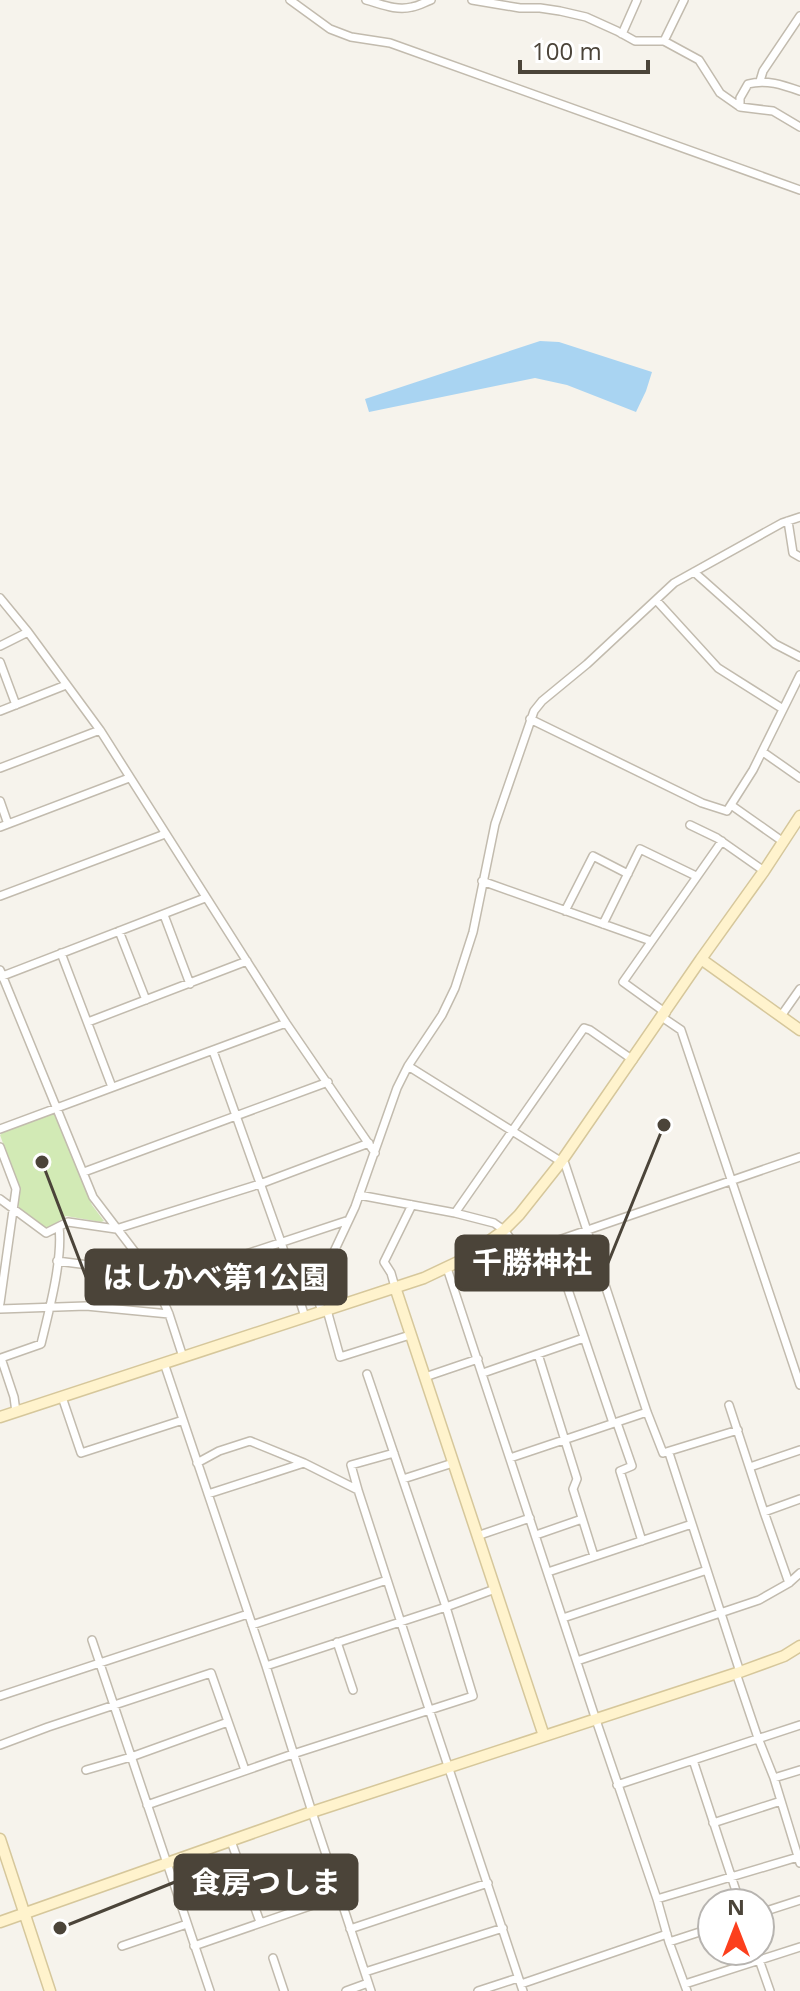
<svg xmlns="http://www.w3.org/2000/svg" width="800" height="1991" viewBox="0 0 800 1991" font-family="'Open Sans','Noto Sans JP',sans-serif">
  <style>
    .green { fill: #d2eab5 }
    .water { fill: #a9d4f2 }
    .lines { fill: none; stroke-linecap: round; stroke-linejoin: round }
    .street-casing { stroke: #c2bbae; stroke-width: 10 }
    .secondary-casing { stroke: #d6c79b; stroke-width: 13 }
    .street { stroke: #fff; stroke-width: 7 }
    .secondary { stroke: #fff3cd; stroke-width: 10 }
    .leader { fill: none; stroke: #4b4439; stroke-width: 3 }
    .callout-dot { fill: #4b4439; stroke: #fff; stroke-width: 3 }
    .callout { fill: #4b4439; stroke: #4b4439; stroke-width: 3 }
    .callout-label { font-size: 30px; text-anchor: middle; font-weight: bold; fill: #fff }
  </style>
  <rect width="100%" height="100%" fill="#f6f3ec"/>
  <path class="green" d="M 51,1114 L 55,1115 L 92,1205 L 104,1221 L 101,1222 L 66,1216 L 46,1230 L 19,1209 L 18,1204 L 20,1190 L 0,1135 L 3,1132 Z"/>
  <path class="water" d="M 540,341 L 559,342 L 652,372 L 646,391 L 636,412 L 567,385 L 535,378 L 369,412 L 365,399 Z"/>
  <g class="lines">
    <defs>
      <path id="street" d="M 290,0 L 330,29 L 351,37 L 390,43 L 800,190
        M 366,0 C 381,4 396,11 412,7 C 419,6 425,2 431,0
        M 472,0 L 520,8 L 540,8 L 560,11 L 586,17 L 617,31 L 635,41 L 664,41 L 699,60 L 720,93 L 740,107 L 773,111 L 800,127
        M 622,34 L 637,0
        M 664,41 L 684,0
        M 760,81 L 763,71 L 800,16
        M 740,107 L 740,98 L 748,84 C 766,79 783,85 800,91
        M 788,521 L 793,553 L 800,557
        M 694,572 L 775,644 L 800,657
        M 0,598 L 28,632 L 100,730 L 286,1023 L 375,1153
        M 656,600 L 718,668 L 783,709
        M 0,646 L 28,632
        M 0,662 L 16,705
        M 0,711 L 66,685
        M 530,719 L 702,803 L 727,811 L 753,770 L 800,675
        M 763,752 L 800,778
        M 0,768 L 100,730
        M 0,801 L 8,824
        M 731,805 L 782,841
        M 690,825 L 717,838 L 764,871
        M 0,827 L 129,778
        M 482,881 L 651,941
        M 0,896 L 165,834
        M 565,911 L 593,856 L 628,874
        M 164,915 L 190,984
        M 603,924 L 640,849 L 696,876
        M 119,931 L 146,1000
        M 61,953 L 112,1087
        M 0,970 L 93,1197 L 151,1273 L 169,1314 L 183,1357
        M 0,977 L 205,898
        M 666,1013 L 623,982 L 722,841
        M 781,1016 L 800,989
        M 662,1017 L 681,1030 L 800,1385
        M 88,1022 L 247,961
        M 213,1051 L 281,1242 L 305,1317
        M 408,1066 L 565,1164 L 647,1412 L 663,1453 L 738,1430
        M 0,1129 L 286,1023
        M 0,1147 L 16,1189 L 0,1303
        M 84,1172 L 328,1082
        M 359,1195 L 455,1213 L 584,1028 L 590,1030 L 633,1060
        M 0,1199 L 46,1233 L 68,1222 L 116,1229 L 260,1184 L 369,1143
        M 455,1213 L 494,1223 L 504,1230 L 521,1253 L 800,1157
        M 552,1242 L 613,1423
        M 57,1261 L 151,1273 L 207,1267 L 346,1221
        M 447,1268 L 596,1720 L 657,1899 L 669,1942 L 687,1991
        M 395,1287 L 391,1273 L 384,1262 L 412,1205
        M 0,1309 L 86,1306 L 169,1314
        M 327,1310 L 340,1357 L 410,1335
        M 322,1311 L 315,1292 L 355,1207 L 397,1088 L 408,1066 L 442,1015 L 455,988 L 473,932 L 495,824 L 534,711 L 542,701 L 587,664 L 674,583 L 782,523 L 800,517
        M 538,1354 L 577,1479 L 573,1489 L 594,1556
        M 164,1363 L 266,1666 L 312,1812 L 371,1991
        M 483,1373 L 584,1338
        M 425,1377 L 478,1359
        M 62,1397 L 81,1453 L 183,1420
        M 729,1405 L 764,1512 L 800,1499
        M 16,1412 L 14,1397 L 1,1358 L 41,1344 C 49,1311 63,1259 59,1227
        M 617,1423 L 632,1466 L 620,1471 L 642,1541
        M 669,1453 L 740,1672
        M 510,1458 L 647,1412
        M 197,1463 L 219,1451 L 250,1441 L 304,1463 L 358,1490 L 429,1709 L 523,1991
        M 750,1467 L 800,1450
        M 403,1479 L 453,1463
        M 358,1490 L 351,1465 L 394,1453
        M 208,1494 L 304,1463
        M 764,1512 L 789,1583
        M 536,1535 L 582,1519
        M 477,1536 L 530,1518
        M 548,1572 L 692,1524
        M 563,1618 L 707,1570
        M 252,1625 L 387,1580
        M 92,1640 L 210,1991
        M 337,1642 L 353,1690
        M 577,1661 L 759,1600 L 789,1583 L 800,1573
        M 266,1666 L 446,1607 L 367,1374
        M 736,1673 L 758,1738 L 774,1778 L 800,1863
        M 0,1696 L 248,1614
        M 0,1745 L 48,1727 L 211,1673 L 245,1770
        M 693,1760 L 740,1903
        M 86,1770 L 131,1757 L 228,1722
        M 774,1778 L 800,1770
        M 617,1785 L 800,1725
        M 147,1805 L 293,1754 L 473,1696 L 446,1607 L 495,1589
        M 713,1823 L 781,1801
        M 231,1841 L 260,1922
        M 657,1899 L 798,1857
        M 760,1913 L 800,1900
        M 350,1929 L 488,1883
        M 669,1942 L 712,1928
        M 122,1946 L 187,1924
        M 194,1946 L 339,1896
        M 756,1951 L 770,1991
        M 273,1958 L 284,1991
        M 365,1972 L 503,1928
        M 521,1984 L 667,1934
        M 685,1984 L 800,1947
        M 346,1991 L 368,1983
        M 478,1991 L 518,1978"/>
      <path id="secondary" d="M 800,816 L 764,871 L 701,959 L 800,1030
        M 395,1287 L 544,1736
        M 0,1417 L 424,1278 L 464,1259 L 503,1231 L 519,1215 L 561,1162 L 701,959
        M 0,1839 L 50,1991
        M 0,1922 L 312,1812 L 740,1672 L 784,1656 L 800,1646"/>
    </defs>
    <use href="#street" class="street-casing"/>
    <use href="#secondary" class="secondary-casing"/>
    <use href="#street" class="street"/>
    <use href="#secondary" class="secondary"/>
  </g>
  <path class="leader" d="M664 1125L608 1263M42 1162L86 1277M60 1928L175 1882"/>
  <g class="callout-dot">
    <circle cx="664" cy="1125" r="8"/>
    <circle cx="42" cy="1162" r="8"/>
    <circle cx="60" cy="1928" r="8"/>
  </g>
  <g class="callout">
    <rect x="456" y="1236" width="152" height="54" rx="8"/>
    <rect x="86" y="1250" width="260" height="54" rx="8"/>
    <rect x="175" y="1855" width="182" height="54" rx="8"/>
  </g>
  <g class="callout-label">
    <text x="532" y="1273">千勝神社</text>
    <text x="216" y="1288">はしかべ第1公園</text>
    <text x="266" y="1893">食房つしま</text>
  </g>
  <g transform="translate(736 1927)"><circle r="38" fill="#ffffff" stroke="#b7b4b0" stroke-width="2"/>
  <path d="M0-6L14 30L0 20L-14 30Z" fill="#fc3f1d"/>
  <text y="-12" font-size="22" font-weight="bold" text-anchor="middle" fill="#4b4439">N</text>
  </g>
  <path d="M520 60v12h128v-12" fill="none" stroke="#4b4439" stroke-width="4"/>
  <text x="532" y="60" font-size="24" fill="#4b4439" stroke="#ffffff" stroke-width="6" paint-order="stroke">100 m</text>
</svg>
